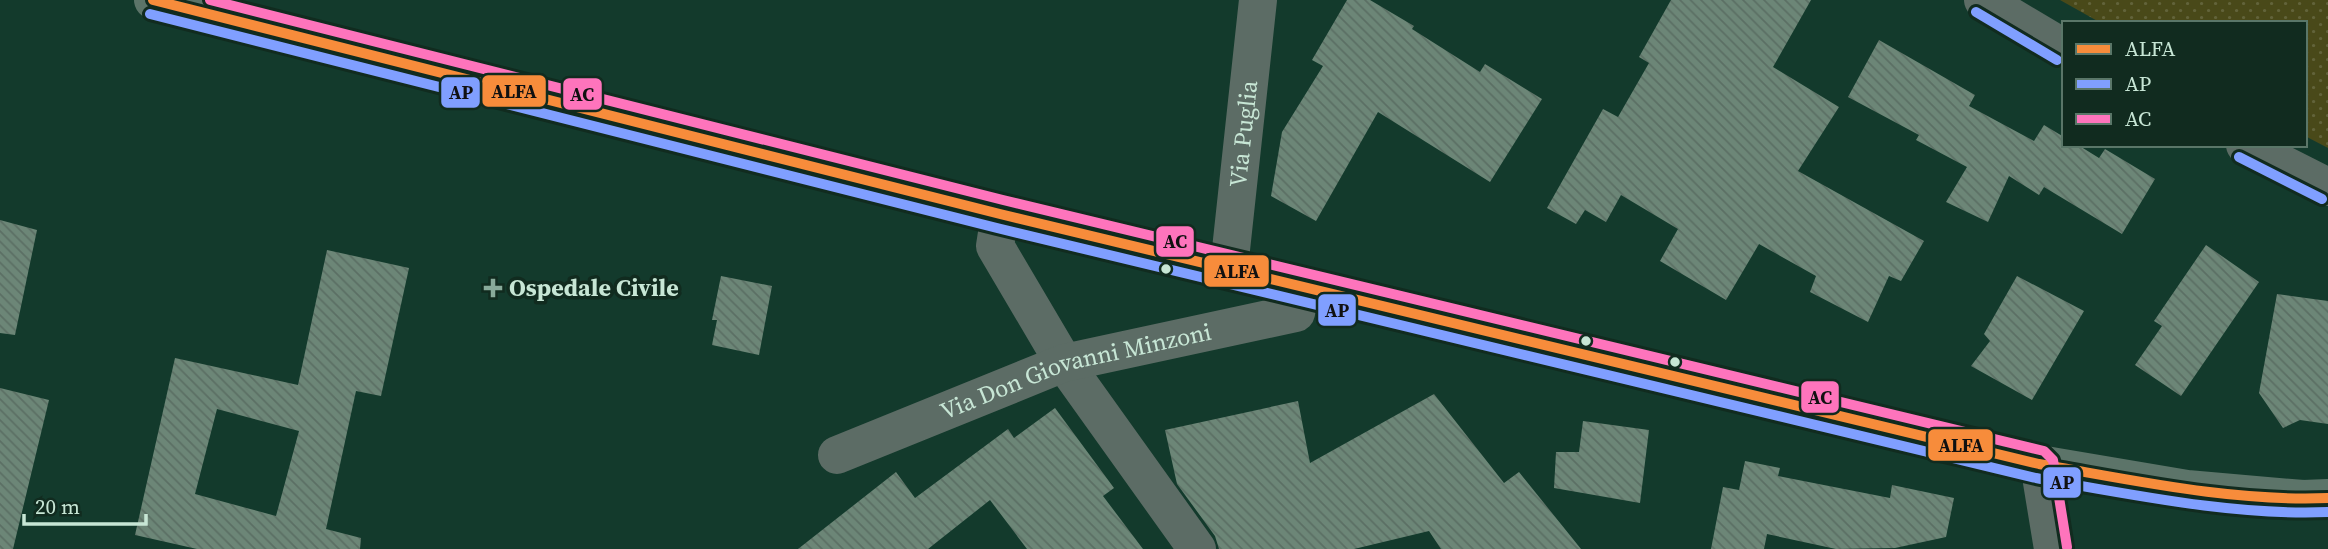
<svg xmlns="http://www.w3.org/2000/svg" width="2328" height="549" viewBox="0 0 2328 549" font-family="'Source Serif 4',serif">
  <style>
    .park { fill: url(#park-dots) }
    .building { fill: url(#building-back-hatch); fill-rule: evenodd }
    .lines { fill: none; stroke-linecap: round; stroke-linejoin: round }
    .minor { stroke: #5c6c65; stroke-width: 38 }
    .major { stroke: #5c7469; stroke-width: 38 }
    .bus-1-casing { stroke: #112b1f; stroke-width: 16 }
    .bus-2-casing { stroke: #112b1f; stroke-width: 16 }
    .bus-3-casing { stroke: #112b1f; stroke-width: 16 }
    .bus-1 { stroke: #f78c3b; stroke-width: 10 }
    .bus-2 { stroke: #809fff; stroke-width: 10 }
    .bus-3 { stroke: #fe74bc; stroke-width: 10 }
    .bus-dot { fill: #c7e6d5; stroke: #112b1f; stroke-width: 2.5 }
    .poi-dot { fill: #88aa9a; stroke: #112b1f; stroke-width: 2.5 }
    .labels { text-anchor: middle; stroke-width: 7; stroke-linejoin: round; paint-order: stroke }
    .street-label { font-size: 24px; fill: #c7e6d5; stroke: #112b1f }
    .poi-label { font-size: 24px; font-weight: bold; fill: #c7e6d5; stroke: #112b1f; text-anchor: start }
    .line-badge { stroke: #112b1f; stroke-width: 2.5 }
    .pale-badge-label { font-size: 19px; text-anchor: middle; font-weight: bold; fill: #111 }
  </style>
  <defs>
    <pattern id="park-dots" width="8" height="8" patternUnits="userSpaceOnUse" patternTransform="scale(1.75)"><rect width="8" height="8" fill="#494919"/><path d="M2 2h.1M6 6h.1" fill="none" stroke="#62633a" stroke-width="1.8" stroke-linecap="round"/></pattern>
    <pattern id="building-back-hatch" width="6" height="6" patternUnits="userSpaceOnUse" patternTransform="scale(1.75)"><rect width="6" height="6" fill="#6c8677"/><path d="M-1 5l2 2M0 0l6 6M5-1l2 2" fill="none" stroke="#5b6f64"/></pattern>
  </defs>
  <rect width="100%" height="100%" fill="#133a2c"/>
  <path class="park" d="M 2060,0 L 2328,0 L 2328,148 L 2305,136 L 2305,23 L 2101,23 Z"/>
  <path class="building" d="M 1347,0 L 1370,0 L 1414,26 L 1412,29 L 1480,72 L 1485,64 L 1542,99 L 1490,182 L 1378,112 L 1316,221 L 1271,196 L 1282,132 L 1323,66 L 1312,60 Z
    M 1671,0 L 1811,0 L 1773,67 L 1839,107 L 1798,171 L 1924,241 L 1901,281 L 1889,276 L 1868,322 L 1810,292 L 1816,276 L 1759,244 L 1726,300 L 1660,261 L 1678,229 L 1621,195 L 1606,222 L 1585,210 L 1576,224 L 1547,208 L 1603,109 L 1618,117 L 1649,63 L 1639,57 Z
    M 1879,40 L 1975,95 L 1969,106 L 2034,141 L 2044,125 L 2064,137 L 2064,145 L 2078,145 L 2099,158 L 2105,149 L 2155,179 L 2122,234 L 2044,187 L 2039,195 L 2009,176 L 1988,222 L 1946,202 L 1967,167 L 1916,140 L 1919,135 L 1848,97 Z
    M 0,220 L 37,230 L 15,335 L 0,333 Z
    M 2206,245 L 2259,282 L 2181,396 L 2135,365 L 2162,326 L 2154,321 Z
    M 327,250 L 409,268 L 381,396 L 356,391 L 326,529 L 361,538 L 360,549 L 197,549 L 135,535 L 175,358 L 298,385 ZM 217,409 L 299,431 L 276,516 L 195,494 Z
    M 721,276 L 772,286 L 759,355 L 712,345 L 717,320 L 712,320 Z
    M 2017,276 L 2084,311 L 2032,400 L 1971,366 L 1990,341 L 1984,334 Z
    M 2277,294 L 2328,301 L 2328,424 L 2300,420 L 2283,428 L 2259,393 Z
    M 0,388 L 49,400 L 13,549 L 0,549 Z
    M 1434,394 L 1504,483 L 1519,472 L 1581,549 L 1441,549 L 1429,531 L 1354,549 L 1219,549 L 1215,536 L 1177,484 L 1165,430 L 1298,401 L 1310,463 Z
    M 1055,408 L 1114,488 L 1103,496 L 1143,549 L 1027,549 L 990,500 L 928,549 L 798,549 L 896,472 L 915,498 L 1008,429 L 1014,438 Z
    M 1583,421 L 1649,430 L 1640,503 L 1554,488 L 1556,452 L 1579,452 Z
    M 1745,461 L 1780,468 L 1778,476 L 1890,498 L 1892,485 L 1954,498 L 1946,537 L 1895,548 L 1836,549 L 1767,534 L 1764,549 L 1711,549 L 1723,487 L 1739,490 Z"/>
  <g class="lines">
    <g class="minor">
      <path d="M 1983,0 L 2064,48"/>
      <path d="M 2245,145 L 2328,187"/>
      <path d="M 1000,214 L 995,246 L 1064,363 L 1197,549"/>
      <path id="s1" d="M 1229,268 L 1258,0"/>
      <path id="s2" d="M 837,455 L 1064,363 L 1296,313 L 1301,288"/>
      <path d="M 2039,464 L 2053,549"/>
    </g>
    <path class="major" d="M 153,0 L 1000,214 L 1229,268 L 1301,288 L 2039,464 L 2187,489 L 2303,499 L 2328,498"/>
    <defs>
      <path id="bus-1" d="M 153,0 L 1000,214 L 2039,464 C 2133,480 2232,502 2328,498"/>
      <path id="bus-2" d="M 1976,12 L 2057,60
        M 150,14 L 997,228 L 2036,478 C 2130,494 2233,516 2328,512
        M 2239,157 L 2322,199"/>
      <path id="bus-3" d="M 210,0 L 1003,200 L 2044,451 L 2053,460 L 2067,547"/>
    </defs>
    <use href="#bus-1" class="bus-1-casing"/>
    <use href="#bus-2" class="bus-2-casing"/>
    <use href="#bus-3" class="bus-3-casing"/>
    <use href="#bus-1" class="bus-1"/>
    <use href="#bus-2" class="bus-2"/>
    <use href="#bus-3" class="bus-3"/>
  </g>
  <g class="bus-dot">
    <circle cx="1166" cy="269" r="6"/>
    <circle cx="1586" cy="341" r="6"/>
    <circle cx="1675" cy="362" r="6"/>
  </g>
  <path class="poi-dot" d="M489.5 277.5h7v7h7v7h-7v7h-7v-7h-7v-7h7z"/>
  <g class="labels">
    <g class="street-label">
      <text dy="8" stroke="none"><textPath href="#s1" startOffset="135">Via Puglia</textPath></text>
      <text dy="8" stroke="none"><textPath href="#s2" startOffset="254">Via Don Giovanni Minzoni</textPath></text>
    </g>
    <g class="poi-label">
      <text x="509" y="296">Ospedale Civile</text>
    </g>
  </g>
  <g class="line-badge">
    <rect x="481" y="74" width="66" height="34" rx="7" fill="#f78c3b"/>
    <rect x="440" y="76" width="41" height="33" rx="7" fill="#809fff"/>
    <rect x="562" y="77" width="41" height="34" rx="7" fill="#fe74bc"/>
    <rect x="1155" y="225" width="40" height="33" rx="7" fill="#fe74bc"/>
    <rect x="1203" y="254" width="67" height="34" rx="7" fill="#f78c3b"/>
    <rect x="1317" y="293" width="40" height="34" rx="7" fill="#809fff"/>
    <rect x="1800" y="380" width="40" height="34" rx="7" fill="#fe74bc"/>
    <rect x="1927" y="428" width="67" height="34" rx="7" fill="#f78c3b"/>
    <rect x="2042" y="466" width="40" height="33" rx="7" fill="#809fff"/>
  </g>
  <g class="pale-badge-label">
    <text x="514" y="98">ALFA</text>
    <text x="461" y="99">AP</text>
    <text x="582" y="101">AC</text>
    <text x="1175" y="248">AC</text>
    <text x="1237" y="278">ALFA</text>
    <text x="1337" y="317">AP</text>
    <text x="1820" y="404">AC</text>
    <text x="1961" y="452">ALFA</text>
    <text x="2062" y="489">AP</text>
  </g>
  <rect x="2062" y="21" width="245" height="126" fill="#112b1f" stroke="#5a7668" stroke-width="2"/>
  <rect x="2076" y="44" width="35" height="10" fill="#f78c3b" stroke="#5a7668" stroke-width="2"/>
  <text x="2125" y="56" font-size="21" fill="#c7e6d5">ALFA</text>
  <rect x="2076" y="79" width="35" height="10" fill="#809fff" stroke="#5a7668" stroke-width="2"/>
  <text x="2125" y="91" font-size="21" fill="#c7e6d5">AP</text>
  <rect x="2076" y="114" width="35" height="10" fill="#fe74bc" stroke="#5a7668" stroke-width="2"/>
  <text x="2125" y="126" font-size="21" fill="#c7e6d5">AC</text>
  <path d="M24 514v10h122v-10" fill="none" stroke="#c7e6d5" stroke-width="3.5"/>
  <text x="35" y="514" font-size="21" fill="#c7e6d5" stroke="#112b1f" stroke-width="5" paint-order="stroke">20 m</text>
</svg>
